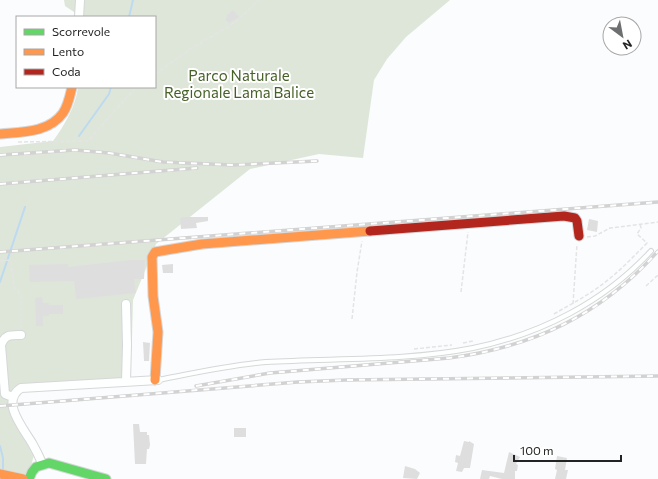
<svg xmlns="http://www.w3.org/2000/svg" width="658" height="479" viewBox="0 0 658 479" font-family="Commissioner,sans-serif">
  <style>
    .green { fill: #dee6d9 }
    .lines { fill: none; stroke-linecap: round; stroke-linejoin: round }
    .stream { stroke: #bddaf0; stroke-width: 2 }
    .building { fill: #dededf }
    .lane-casing { stroke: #d6d7d8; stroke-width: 6 }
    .street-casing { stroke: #d6d7d8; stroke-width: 10 }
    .fast-casing { stroke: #d6d7d8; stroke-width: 11 }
    .slow-casing { stroke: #d6d7d8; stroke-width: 11 }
    .jam-casing { stroke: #d6d7d8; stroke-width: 11 }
    .path { stroke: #e4e4e5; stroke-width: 1.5; stroke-dasharray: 4 2; stroke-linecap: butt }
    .lane { stroke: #feffff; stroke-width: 4 }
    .street { stroke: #feffff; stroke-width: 8 }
    .fast { stroke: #63d668; stroke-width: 9 }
    .slow { stroke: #ff974d; stroke-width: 9 }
    .jam { stroke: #b3261e; stroke-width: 9 }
    .rail-casing { stroke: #d2d2d3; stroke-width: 3.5 }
    .rail { stroke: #fff; stroke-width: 2; stroke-dasharray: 6; stroke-linecap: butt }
    .labels { text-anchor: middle; stroke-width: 4; stroke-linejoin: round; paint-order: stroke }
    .park-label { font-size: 15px; fill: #466127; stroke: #fff }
  </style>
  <rect width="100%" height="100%" fill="#fbfcfd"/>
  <path class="green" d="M 64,0 L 450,0 L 406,37 L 387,59 L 374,80 L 363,158 L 319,154 L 250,169 L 156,244 L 133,300 L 132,338 L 129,382 L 27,389 L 16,395 L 15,416 L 36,447 L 31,466 L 29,479 L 0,479 L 0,147 L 53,141 C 64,126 76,106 78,87 L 155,87 L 155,17 L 75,17 L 74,12 L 65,6 Z"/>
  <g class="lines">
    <path class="stream" d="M 129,17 L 133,0
      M 79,136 L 109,94 L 111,87
      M 0,282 L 25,207
      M 0,446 L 3,458 L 3,469"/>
  </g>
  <path class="building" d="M 233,10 L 239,17 L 229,23 L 225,19 L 228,17 L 226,16 Z
    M 182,217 L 208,217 L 208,221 L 196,223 L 197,228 L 181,229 L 180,219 Z
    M 589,219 L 598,221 L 597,232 L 587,230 Z
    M 131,260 L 145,260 L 144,279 L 134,279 L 136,293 L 76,299 L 74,281 L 30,282 L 29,265 L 68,264 L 68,267 Z
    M 173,264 L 173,273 L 163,273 L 162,265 Z
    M 42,297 L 43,303 L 49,303 L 49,305 L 63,305 L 63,314 L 49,314 L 49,316 L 43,316 L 43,326 L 36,326 L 35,298 Z
    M 143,342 L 150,343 L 149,361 L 144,361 Z
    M 133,424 L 139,424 L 140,432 L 147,432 L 147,435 L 149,435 L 150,445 L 149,449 L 147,449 L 146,464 L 135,464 Z
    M 234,428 L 246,428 L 246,437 L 234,437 Z
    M 464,441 L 469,442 L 469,441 L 474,444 L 470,468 L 464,468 L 462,472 L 456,471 L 458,463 L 455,462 L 456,455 L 460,456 Z
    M 509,452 L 520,457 L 516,464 L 518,465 L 517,471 L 515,471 L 515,479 L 502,479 L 490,476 L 489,479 L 480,479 L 482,470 L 504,473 Z
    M 557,456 L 567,458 L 565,470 L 568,470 L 566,479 L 555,479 L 557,470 L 555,469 Z
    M 405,466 L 415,469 L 420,473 L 417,479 L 403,478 Z"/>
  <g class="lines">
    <defs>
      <path id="lane" d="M 158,380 C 194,373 230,365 266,362 C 334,358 407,361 473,348 C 541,334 604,302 651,251"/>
      <path id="street" d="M 79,17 L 80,0
        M 126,382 L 127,345 L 126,304
        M 10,396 L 5,394 L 1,345 C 5,334 11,335 21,335
        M 42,463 C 39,456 36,450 32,443 C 23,428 0,401 21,388 L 158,380"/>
      <path id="fast" d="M 29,479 L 32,472 L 36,467 L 49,463 L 106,479"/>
      <path id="slow" d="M 0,134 C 21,132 49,133 63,113 C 68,106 70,96 72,87
        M 155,380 L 158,332 L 153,296 L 152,257 L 155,252 L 202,244 L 370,231
        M 0,474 L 23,479"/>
      <path id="jam" d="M 370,231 L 564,216 L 575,218 L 577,221 L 579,236"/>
    </defs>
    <use href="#lane" class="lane-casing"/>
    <use href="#street" class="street-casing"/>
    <use href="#fast" class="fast-casing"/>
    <use href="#slow" class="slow-casing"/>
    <use href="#jam" class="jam-casing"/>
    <path class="path" d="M 155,74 L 192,48 L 236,22 L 259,0
      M 18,142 L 88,141 L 136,87
      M 587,237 L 595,236 L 610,228 L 658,222
      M 0,261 L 10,260 L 11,262 L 14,287 L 21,295 L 21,328
      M 646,286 L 658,275
      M 461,292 L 468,232
      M 573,304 L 577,244
      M 554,314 C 571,304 589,295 604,283 C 620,271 633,257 647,243 L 637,234 L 641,228 L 640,224
      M 352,319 L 357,272 L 362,241
      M 463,343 L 473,341
      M 414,349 L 452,345"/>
    <use href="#lane" class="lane"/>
    <use href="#street" class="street"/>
    <use href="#fast" class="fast"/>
    <use href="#slow" class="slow"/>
    <use href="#jam" class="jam"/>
    <defs>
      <path id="rail" d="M 0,155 L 75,150 L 109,153 L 163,162 L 233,165 L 317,161
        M 0,184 L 197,168
        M 0,252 L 658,202
        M 196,386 L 270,373 L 449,358 C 533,347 601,315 658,251
        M 0,406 L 298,382 L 346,380 L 658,376"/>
    </defs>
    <use href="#rail" class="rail-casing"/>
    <use href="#rail" class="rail"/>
  </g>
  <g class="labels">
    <g class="park-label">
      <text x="239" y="81">Parco Naturale<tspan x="239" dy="17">Regionale Lama Balice</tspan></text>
    </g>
  </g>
  <rect x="16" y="16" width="140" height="72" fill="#ffffff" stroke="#a7a7a7"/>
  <rect x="24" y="29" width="20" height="6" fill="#63d668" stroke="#a7a7a7"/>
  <text x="52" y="36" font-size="12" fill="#222324">Scorrevole</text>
  <rect x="24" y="49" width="20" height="6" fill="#ff974d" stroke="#a7a7a7"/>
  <text x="52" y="56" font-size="12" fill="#222324">Lento</text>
  <rect x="24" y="69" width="20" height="6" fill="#b3261e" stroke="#a7a7a7"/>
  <text x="52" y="76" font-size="12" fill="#222324">Coda</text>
  <g transform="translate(622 36) rotate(148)"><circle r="19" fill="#ffffff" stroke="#a7a7a7"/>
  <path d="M0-3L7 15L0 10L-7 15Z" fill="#6e6f70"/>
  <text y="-6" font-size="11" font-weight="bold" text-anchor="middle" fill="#222324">N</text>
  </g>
  <path d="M514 455v6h107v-6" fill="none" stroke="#222324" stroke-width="2"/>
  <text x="520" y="455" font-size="12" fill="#222324" stroke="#ffffff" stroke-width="3" paint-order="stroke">100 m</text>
</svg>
